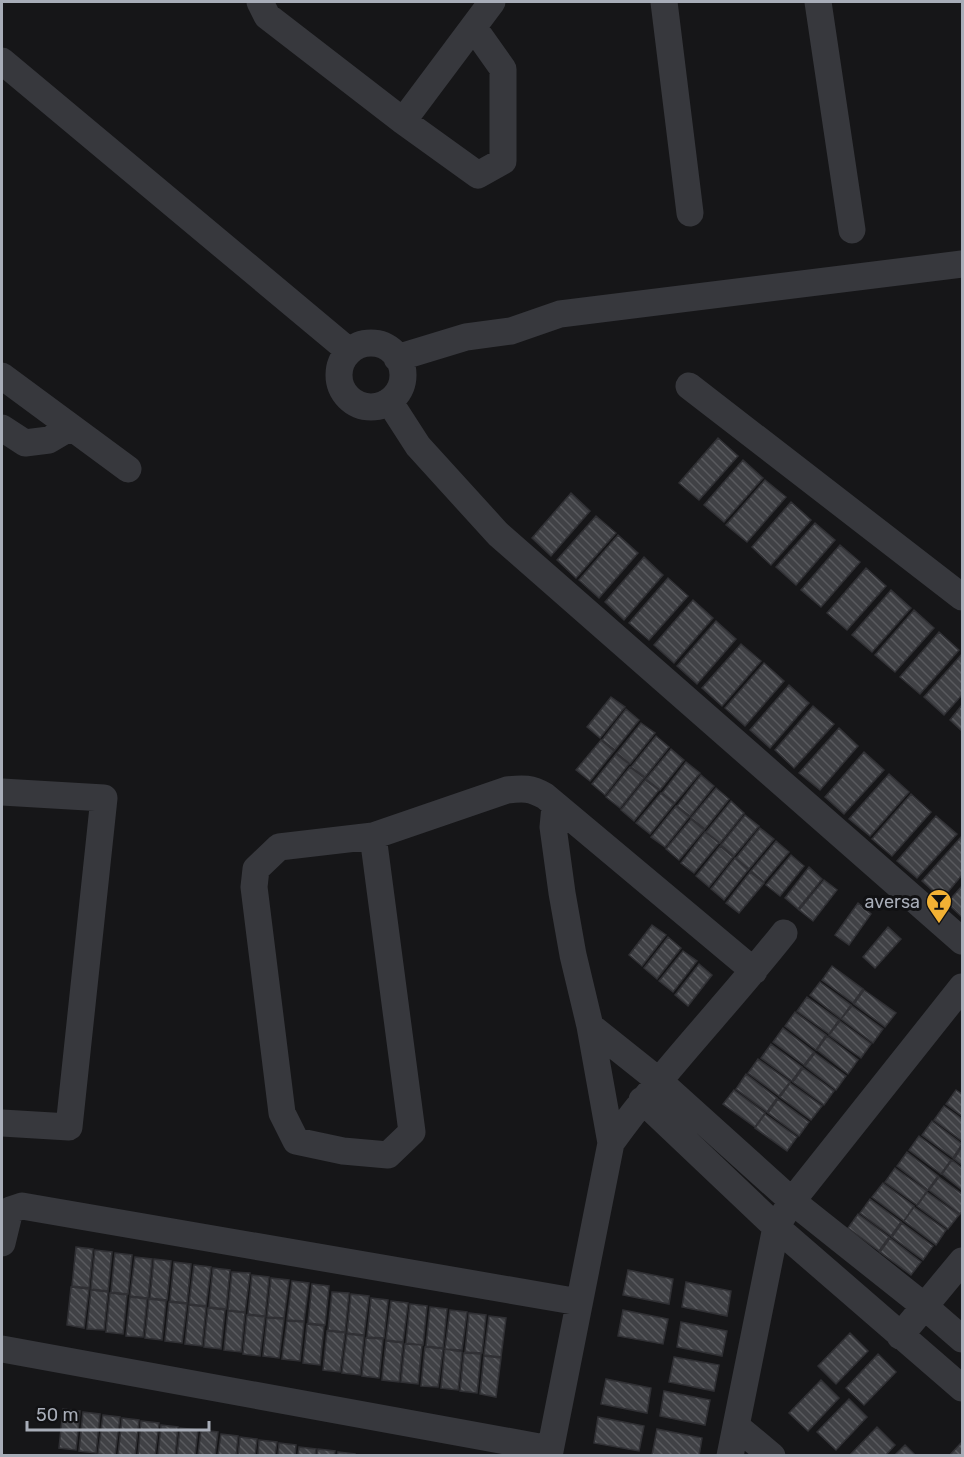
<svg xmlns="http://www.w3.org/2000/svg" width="964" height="1457" viewBox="0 0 964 1457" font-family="Rubik,sans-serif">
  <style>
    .building { fill: url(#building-back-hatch); stroke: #303034; stroke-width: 1.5 }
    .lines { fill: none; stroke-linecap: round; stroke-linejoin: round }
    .minor { stroke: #37383d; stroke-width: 27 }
    .labels { text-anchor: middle; stroke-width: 6; stroke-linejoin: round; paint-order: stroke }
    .poi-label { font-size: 18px; fill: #a8adb8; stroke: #111113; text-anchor: end }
  </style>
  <defs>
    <pattern id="building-back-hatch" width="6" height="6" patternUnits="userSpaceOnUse" patternTransform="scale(1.5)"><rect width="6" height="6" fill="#404145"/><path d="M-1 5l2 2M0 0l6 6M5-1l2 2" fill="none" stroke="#595a5e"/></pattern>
  </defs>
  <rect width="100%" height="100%" fill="#161618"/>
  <path class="building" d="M 718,438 L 738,456 L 699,500 L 679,483 Z
    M 743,460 L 763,478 L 724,522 L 704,505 Z
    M 765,480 L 786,497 L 747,542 L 726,525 Z
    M 571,493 L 590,511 L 551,556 L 532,538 Z
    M 791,502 L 811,520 L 771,565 L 752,547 Z
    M 596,516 L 616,533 L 576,578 L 557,560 Z
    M 815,523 L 835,540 L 796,585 L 776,567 Z
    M 618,535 L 638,553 L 599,598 L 579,580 Z
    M 840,545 L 860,562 L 821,607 L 801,590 Z
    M 644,557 L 663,575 L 624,620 L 605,602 Z
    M 866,568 L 886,586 L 847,630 L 827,613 Z
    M 668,578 L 688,596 L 649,640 L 629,623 Z
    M 891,590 L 911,608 L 872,652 L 852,635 Z
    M 693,600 L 713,618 L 674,663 L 654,645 Z
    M 914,610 L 934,628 L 895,672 L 875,655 Z
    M 716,621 L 736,639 L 697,684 L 677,666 Z
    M 939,632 L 959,650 L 920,694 L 900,677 Z
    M 741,644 L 761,661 L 722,706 L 702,688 Z
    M 962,654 L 962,695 L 944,715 L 924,697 Z
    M 764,663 L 784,681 L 745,726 L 725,708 Z
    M 789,685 L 809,703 L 770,748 L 750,730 Z
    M 611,697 L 625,707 L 600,738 L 587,727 Z
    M 962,705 L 962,731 L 950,720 Z
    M 813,706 L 834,724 L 794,768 L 775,750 Z
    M 626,709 L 639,720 L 615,750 L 602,740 Z
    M 641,723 L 655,733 L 630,764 L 617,753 Z
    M 839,728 L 858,746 L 820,790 L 799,773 Z
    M 656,736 L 669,747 L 645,777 L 631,767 Z
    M 601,740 L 614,751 L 590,781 L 576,770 Z
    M 671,749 L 684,760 L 660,790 L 646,779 Z
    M 864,752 L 884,770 L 844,814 L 825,797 Z
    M 616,754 L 629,764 L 605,795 L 592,784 Z
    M 686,762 L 700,773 L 675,803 L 662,793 Z
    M 630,767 L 644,778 L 620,808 L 606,797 Z
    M 889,774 L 909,792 L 870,836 L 849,819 Z
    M 701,775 L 714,786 L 690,816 L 677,806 Z
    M 645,780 L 659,790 L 634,821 L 621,810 Z
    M 716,788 L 729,799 L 705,829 L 691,818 Z
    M 661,793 L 674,804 L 650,834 L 636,823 Z
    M 911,794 L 931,812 L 892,856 L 872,839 Z
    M 731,801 L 744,813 L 720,843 L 706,832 Z
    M 676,806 L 689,817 L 665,847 L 651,837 Z
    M 745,815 L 759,826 L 734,856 L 721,845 Z
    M 936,816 L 957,834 L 917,878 L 897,861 Z
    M 691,819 L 704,830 L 679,860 L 666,849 Z
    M 760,828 L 774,839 L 749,869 L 736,858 Z
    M 705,832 L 719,843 L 694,873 L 681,863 Z
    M 961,837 L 962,838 L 962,875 L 942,899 L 922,881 Z
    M 776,841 L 789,852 L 764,882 L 751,871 Z
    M 720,846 L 733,857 L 709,887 L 696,876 Z
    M 791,855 L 804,866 L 780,896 L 766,885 Z
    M 735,858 L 748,870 L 724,900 L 711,889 Z
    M 809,867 L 822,879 L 798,909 L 785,898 Z
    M 750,872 L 764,883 L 739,913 L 726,903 Z
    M 824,880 L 837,890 L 813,921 L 799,910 Z
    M 962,886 L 962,917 L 947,903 Z
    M 858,903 L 871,914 L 849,945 L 835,935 Z
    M 652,925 L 666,935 L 642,966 L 629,955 Z
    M 888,927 L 901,939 L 875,968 L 863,957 Z
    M 668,937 L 681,948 L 657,979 L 644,968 Z
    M 683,951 L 697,961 L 673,992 L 659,981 Z
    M 699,964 L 712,975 L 688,1006 L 675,995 Z
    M 832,966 L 863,989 L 853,1003 L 822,980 Z
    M 820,982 L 851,1005 L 841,1019 L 810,995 Z
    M 864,990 L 896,1013 L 885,1027 L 854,1004 Z
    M 807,997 L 839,1020 L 829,1034 L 797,1011 Z
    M 852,1006 L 883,1029 L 873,1043 L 841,1019 Z
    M 795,1012 L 826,1035 L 816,1050 L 785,1026 Z
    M 840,1021 L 871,1044 L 861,1058 L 829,1035 Z
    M 783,1028 L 814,1052 L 804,1065 L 773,1042 Z
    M 827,1036 L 858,1060 L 848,1074 L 817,1050 Z
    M 771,1044 L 802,1067 L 792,1081 L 761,1058 Z
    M 815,1053 L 846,1076 L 836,1090 L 805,1066 Z
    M 758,1059 L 790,1082 L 779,1096 L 748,1073 Z
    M 803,1068 L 834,1091 L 824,1105 L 793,1082 Z
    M 746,1074 L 777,1098 L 767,1112 L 736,1089 Z
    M 790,1083 L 822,1106 L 811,1120 L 780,1097 Z
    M 734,1090 L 765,1113 L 755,1127 L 723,1104 Z
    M 956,1090 L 962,1094 L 962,1116 L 946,1104 Z
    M 778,1099 L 809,1122 L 799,1136 L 768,1113 Z
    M 944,1106 L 962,1119 L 962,1141 L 934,1120 Z
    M 765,1114 L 797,1137 L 787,1151 L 755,1128 Z
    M 932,1121 L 962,1144 L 953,1158 L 922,1135 Z
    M 919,1136 L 951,1160 L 941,1174 L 909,1150 Z
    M 962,1147 L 962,1165 L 954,1159 Z
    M 907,1152 L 938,1176 L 928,1190 L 897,1166 Z
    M 952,1160 L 962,1168 L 962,1190 L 942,1174 Z
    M 895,1168 L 927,1191 L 917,1205 L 885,1182 Z
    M 939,1177 L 962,1194 L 962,1211 L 960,1214 L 929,1190 Z
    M 883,1183 L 914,1206 L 904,1221 L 872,1197 Z
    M 927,1192 L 959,1215 L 948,1229 L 917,1206 Z
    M 870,1199 L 901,1222 L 891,1236 L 860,1213 Z
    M 914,1207 L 946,1230 L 936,1245 L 904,1221 Z
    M 858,1214 L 889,1237 L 879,1251 L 848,1228 Z
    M 902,1223 L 933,1246 L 923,1260 L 892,1237 Z
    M 890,1238 L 921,1262 L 911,1275 L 880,1252 Z
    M 76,1247 L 93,1249 L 89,1288 L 72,1286 Z
    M 95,1250 L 112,1252 L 108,1291 L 91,1289 Z
    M 115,1253 L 132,1255 L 128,1294 L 111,1292 Z
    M 135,1257 L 152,1259 L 148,1298 L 130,1296 Z
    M 154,1259 L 171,1261 L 167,1300 L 150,1298 Z
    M 174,1262 L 191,1264 L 187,1303 L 170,1301 Z
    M 194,1265 L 211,1267 L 206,1306 L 189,1304 Z
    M 213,1268 L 230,1270 L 226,1309 L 209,1307 Z
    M 628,1270 L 673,1279 L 669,1304 L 623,1295 Z
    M 232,1272 L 250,1273 L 245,1312 L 228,1310 Z
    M 252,1275 L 269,1277 L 265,1316 L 248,1314 Z
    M 271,1278 L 289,1280 L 284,1318 L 267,1317 Z
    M 292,1281 L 309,1283 L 304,1321 L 287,1320 Z
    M 686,1282 L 731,1291 L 727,1316 L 682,1307 Z
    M 312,1284 L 329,1286 L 325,1325 L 308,1323 Z
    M 71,1287 L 89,1289 L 84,1328 L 67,1325 Z
    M 91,1290 L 108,1292 L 104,1330 L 87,1329 Z
    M 332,1292 L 349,1293 L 345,1332 L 328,1330 Z
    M 110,1293 L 127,1295 L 123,1334 L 106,1332 Z
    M 351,1294 L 369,1296 L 364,1335 L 347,1333 Z
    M 130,1297 L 147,1299 L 143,1337 L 126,1336 Z
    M 371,1298 L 388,1300 L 384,1338 L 367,1337 Z
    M 149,1299 L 166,1301 L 162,1340 L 145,1338 Z
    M 391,1301 L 408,1303 L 403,1342 L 386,1340 Z
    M 169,1302 L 187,1304 L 182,1343 L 165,1341 Z
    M 410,1304 L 427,1306 L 423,1345 L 406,1343 Z
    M 189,1305 L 206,1307 L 202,1346 L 185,1344 Z
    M 430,1307 L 447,1309 L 443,1348 L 426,1346 Z
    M 208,1308 L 225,1310 L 221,1349 L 204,1347 Z
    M 450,1310 L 467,1312 L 462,1350 L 445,1349 Z
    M 623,1310 L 668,1319 L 663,1344 L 618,1336 Z
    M 228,1311 L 245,1313 L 241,1352 L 224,1350 Z
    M 469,1313 L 486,1315 L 482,1353 L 465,1352 Z
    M 247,1315 L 265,1317 L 260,1356 L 243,1354 Z
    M 489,1316 L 506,1318 L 501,1357 L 484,1355 Z
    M 267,1318 L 284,1319 L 279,1358 L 263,1356 Z
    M 287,1321 L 304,1322 L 300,1361 L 282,1359 Z
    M 681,1322 L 727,1331 L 722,1356 L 677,1347 Z
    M 307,1324 L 324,1326 L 320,1365 L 303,1363 Z
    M 327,1331 L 345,1333 L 340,1372 L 323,1370 Z
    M 850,1333 L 868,1351 L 836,1384 L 818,1366 Z
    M 347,1334 L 364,1336 L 360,1375 L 342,1373 Z
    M 366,1338 L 383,1339 L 379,1378 L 362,1376 Z
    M 386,1341 L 403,1343 L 399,1382 L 382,1380 Z
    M 405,1344 L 422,1345 L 418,1384 L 401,1382 Z
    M 425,1347 L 443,1349 L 438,1387 L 421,1386 Z
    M 445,1349 L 462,1352 L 458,1390 L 441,1388 Z
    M 464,1353 L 481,1354 L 477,1393 L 460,1391 Z
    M 878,1354 L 896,1372 L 864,1405 L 846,1388 Z
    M 484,1356 L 501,1358 L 496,1397 L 480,1394 Z
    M 674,1357 L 719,1365 L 714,1391 L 669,1382 Z
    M 606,1379 L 651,1388 L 647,1413 L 601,1404 Z
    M 821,1380 L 839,1398 L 808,1431 L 789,1413 Z
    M 664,1391 L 710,1400 L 705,1425 L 660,1416 Z
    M 849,1399 L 867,1417 L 836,1450 L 817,1432 Z
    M 63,1409 L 80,1411 L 76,1450 L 59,1448 Z
    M 83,1412 L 100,1414 L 96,1453 L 79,1451 Z
    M 103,1415 L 120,1417 L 115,1456 L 98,1454 Z
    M 598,1417 L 644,1426 L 639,1451 L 594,1443 Z
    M 122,1418 L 139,1420 L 135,1456 L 118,1456 Z
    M 141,1421 L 159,1423 L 155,1456 L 138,1456 Z
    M 161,1425 L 178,1427 L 175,1456 L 158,1456 Z
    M 877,1427 L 895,1445 L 885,1456 L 849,1456 Z
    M 180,1428 L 198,1430 L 195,1456 L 177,1456 Z
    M 657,1429 L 702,1438 L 699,1456 L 652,1455 Z
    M 201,1430 L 218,1432 L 215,1456 L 198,1456 Z
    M 221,1434 L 238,1436 L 236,1456 L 218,1456 Z
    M 240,1437 L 257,1439 L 255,1456 L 238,1456 Z
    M 259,1440 L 277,1442 L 275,1456 L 258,1456 Z
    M 962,1442 L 962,1456 L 949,1456 Z
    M 279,1443 L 296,1445 L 295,1456 L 278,1456 Z
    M 905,1445 L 916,1456 L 894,1456 Z
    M 299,1447 L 316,1449 L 315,1456 L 298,1456 Z
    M 318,1449 L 335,1451 L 334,1456 L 317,1456 Z
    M 338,1452 L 355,1454 L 355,1456 L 338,1456 Z"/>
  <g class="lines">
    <path class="minor" d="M 260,2 L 267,16 L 403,121 L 478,175 L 503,161 L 503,69 L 474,28
      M 664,2 L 690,213
      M 818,2 L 852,230
      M 2,61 L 349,351
      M 403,121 L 492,2
      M339 375a32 32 0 1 1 64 0a32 32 0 1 1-64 0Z
      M 397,358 L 466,337 L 511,331 L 560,314 L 962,264
      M 2,376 L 128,469
      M 689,386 L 962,597
      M 389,401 L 418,446 L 498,534 L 962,941
      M 2,428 L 25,443 L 49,440 L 71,427
      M 2,792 L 104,798 L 69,1127 L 2,1123
      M 555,806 L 553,827 L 562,893 L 573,955 L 590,1026 L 611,1143
      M 373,836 L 412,1132 L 388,1155 L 343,1151 L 296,1141 L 282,1113 L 254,887 L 256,869 L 279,847 Z
      M 373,836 L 507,790 C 523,788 531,788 545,796 L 754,971
      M 590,1026 L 659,1081 L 792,1201 L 924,1306 L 962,1339
      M 642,1100 L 776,1227 L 962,1388
      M 2,1243 L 10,1210 L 22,1206 L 579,1302
      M 900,1336 L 962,1261
      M 2,1349 L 550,1449
      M 736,1426 L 772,1456
      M 549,1456 L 611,1143 C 664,1069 728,1004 784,933
      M 730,1456 L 776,1227 L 792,1201 L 962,987"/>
  </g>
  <defs>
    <symbol id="bar-pin" viewBox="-11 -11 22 30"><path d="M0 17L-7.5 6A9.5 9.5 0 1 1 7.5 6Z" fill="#f2b134" stroke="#111113"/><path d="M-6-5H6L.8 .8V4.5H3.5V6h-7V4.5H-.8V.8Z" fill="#111"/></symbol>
  </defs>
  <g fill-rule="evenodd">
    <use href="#bar-pin" x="924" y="887" width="30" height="40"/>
  </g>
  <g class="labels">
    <g class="poi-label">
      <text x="920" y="908">aversa</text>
    </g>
  </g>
  <rect width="964" height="1457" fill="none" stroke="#a8adb8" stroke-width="6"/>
  <path d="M27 1421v9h182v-9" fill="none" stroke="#a8adb8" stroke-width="3"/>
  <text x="36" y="1421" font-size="18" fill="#a8adb8" stroke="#111113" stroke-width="4.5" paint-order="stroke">50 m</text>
</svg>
